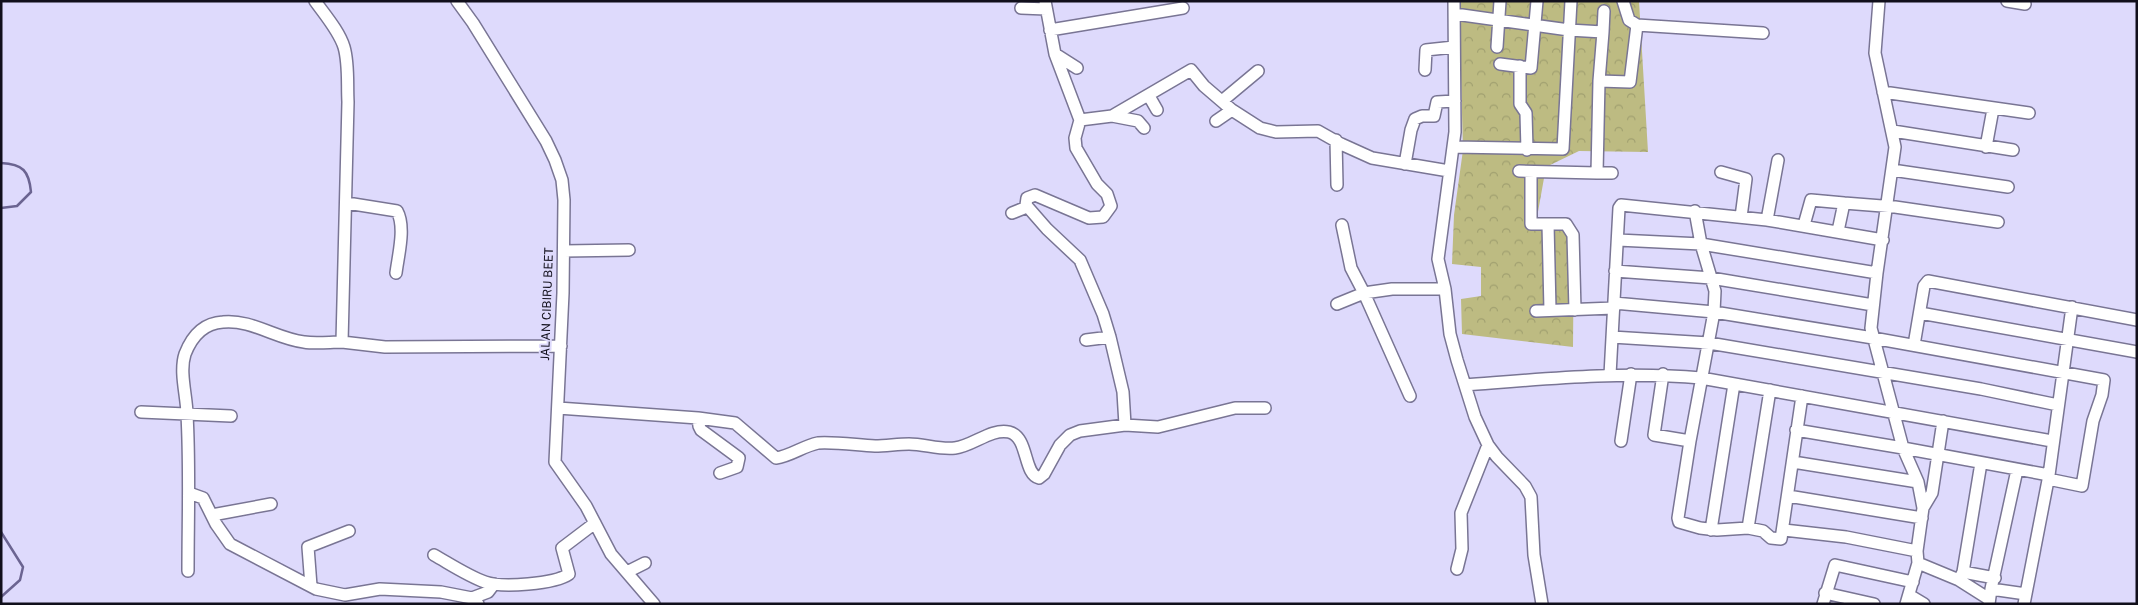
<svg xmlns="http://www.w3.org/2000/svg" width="2138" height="605" viewBox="0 0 2138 605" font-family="'Public Sans',sans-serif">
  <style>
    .forest { fill: url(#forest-crowns) }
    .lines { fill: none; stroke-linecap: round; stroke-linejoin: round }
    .stream { stroke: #6b6491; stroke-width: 2.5 }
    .minor-casing { stroke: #797594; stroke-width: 14 }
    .minor { stroke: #fff; stroke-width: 11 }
    .labels { text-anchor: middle; stroke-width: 4; stroke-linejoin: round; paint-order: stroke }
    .street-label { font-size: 12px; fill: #110f1b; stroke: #dedafc }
  </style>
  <defs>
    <pattern id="forest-crowns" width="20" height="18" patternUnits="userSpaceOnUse" patternTransform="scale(1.25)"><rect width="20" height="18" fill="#bdbb82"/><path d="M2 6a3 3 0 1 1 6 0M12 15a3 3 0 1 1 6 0" fill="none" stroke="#a1a070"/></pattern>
  </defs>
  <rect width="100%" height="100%" fill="#dedafc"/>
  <path class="forest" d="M 1459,1 L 1639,1 L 1648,152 L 1579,151 L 1546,167 L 1536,223 L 1574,228 L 1573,347 L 1462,334 L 1461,299 L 1481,296 L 1481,267 L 1452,264 L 1454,215 L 1463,150 Z"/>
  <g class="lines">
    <path class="stream" d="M 1,163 C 23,164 29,171 31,192 L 17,206 L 1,208
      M 1,532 L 23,567 L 20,580 L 1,597"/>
    <defs>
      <path id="minor" d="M 457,1 L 473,23 L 546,141 L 555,160 L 562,180 L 564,200 L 563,293 L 555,462 L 586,506 L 611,554 L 654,604
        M 1045,1 L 1055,54 L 1080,120 L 1075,138 L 1076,148 L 1097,184 L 1107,194 L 1111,206 L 1103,217 L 1089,218 L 1035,195 L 1027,198 L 1026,205 L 1047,229 L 1080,260 L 1103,314 L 1110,337 L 1123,392 L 1125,425
        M 1454,1 L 1455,132 L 1438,259 L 1445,289 L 1450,334 L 1457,360 L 1475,417 L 1488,445 L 1497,457 L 1525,486 L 1531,497 L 1534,555 L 1542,604
        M 1623,1 L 1629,20 L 1637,25 L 1763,33
        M 1879,1 L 1875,53 L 1895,147 L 1877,273 L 1871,328 L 1903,448 L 1918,482 L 1923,508 L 1917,551 L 1918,563 L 1906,604
        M 2007,1 L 2025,4
        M 1021,8 L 1046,9
        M 1455,14 L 1569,30 L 1603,32 L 1604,11
        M 1050,30 L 1183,8
        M 1603,32 L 1599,81 L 1597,173 L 1612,173
        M 1497,47 L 1500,1
        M 1055,54 L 1077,68
        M 1500,64 L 1531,68 L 1537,1
        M 1520,66 L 1520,104 L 1526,113 L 1527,150
        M 1425,70 L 1426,50 L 1454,47
        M 1599,81 L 1630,82 L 1637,25
        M 1883,92 L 2029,113
        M 1149,96 L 1157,110
        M 1222,101 L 1258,71
        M 1112,116 L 1138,121 L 1144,128
        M 1080,120 L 1112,116 L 1191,70 L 1204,86 L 1232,110 L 1260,128 L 1276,132 L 1318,131 L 1341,144 L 1372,158 L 1449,171
        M 1216,121 L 1232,110
        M 1893,131 L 2013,150
        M 1336,140 L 1337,185
        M 1453,147 L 1563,149 L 1571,1
        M 1986,147 L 1993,109
        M 1405,164 L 1411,130 L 1415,119 L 1422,116 L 1434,116 L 1437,102 L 1455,101
        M 1892,170 L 2008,187
        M 1519,171 L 1597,173
        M 1531,172 L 1531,224 L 1566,224 L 1573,235 L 1575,310
        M 1721,172 L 1746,179 L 1741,217
        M 347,203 L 397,211 C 406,227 398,256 396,273
        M 1695,211 L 1701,244 L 1715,291 L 1714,312 L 1690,441 L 1678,518 L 1679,522 L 1700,528 L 1717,530 L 1748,528 L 1763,531 L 1771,538 L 1781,539 L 1802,396
        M 1012,213 L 1027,207
        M 1767,220 L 1778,160
        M 1548,224 L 1550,310
        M 1342,225 L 1351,268 L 1364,293 L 1410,396
        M 1804,225 L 1811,200 L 1844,203
        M 1838,231 L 1844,203 L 1895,207 L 1998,222
        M 1618,240 L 1701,244 L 1877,273
        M 564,251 L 629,250
        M 1615,271 L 1711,278 L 1873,305
        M 1614,303 L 1714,312 L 1873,338 L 2104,380 L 2102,395 L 2093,421 L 2082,486 L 2048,479
        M 1337,304 L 1364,293 L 1392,289 L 1445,289
        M 1536,311 L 1614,308
        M 1920,313 L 2137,352
        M 1612,337 L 1709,343 L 1981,389 L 2058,405
        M 1086,340 L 1110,337
        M 342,342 L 385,347 L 561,346
        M 1914,345 L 1924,286 L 1928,281 L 2137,320
        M 1663,374 L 1654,435 L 1690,441
        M 1610,375 L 1619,208 L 1621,205 L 1767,220 L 1883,240
        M 1465,385 C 1544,379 1622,371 1701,378 L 2052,441
        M 558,408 L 698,418 L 735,423 L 776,458 C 791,456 803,446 818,443 C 837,442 856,445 875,446 C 886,446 898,444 909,444 C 924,444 940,450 955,448 C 973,446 991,428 1009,432 C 1029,437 1023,474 1039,478 L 1044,474 L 1060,445 L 1070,435 L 1080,431 L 1125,425 L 1158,427 L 1235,408 L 1265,408
        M 141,412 L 231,416
        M 698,418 L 699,426 L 701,430 L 739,458 L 737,467 L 720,473
        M 1796,430 L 1903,448 L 2049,475
        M 1621,441 L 1631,374
        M 1793,462 L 1918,482
        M 189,493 L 203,498 L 216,524 L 230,544 L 316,589 L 345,595 L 380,589 L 441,592 L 472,598 L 478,604
        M 1788,496 L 1922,518
        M 1923,508 L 1932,493 L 1943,421
        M 212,515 L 271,504
        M 1748,528 L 1770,390
        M 1711,530 L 1734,384
        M 1784,530 L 1846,537 L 1917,551
        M 434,555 C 450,564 468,576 485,582 C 502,588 555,584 569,574 L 562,548 L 595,523
        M 1918,563 L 1959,580 L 1963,572 L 1995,578
        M 1457,569 L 1462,549 L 1461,513 L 1488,445
        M 188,571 C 188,519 190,467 187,415 C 187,397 179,372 185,354 C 192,336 204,323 223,322 C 251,319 277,339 304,342 C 316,344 330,342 342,342 L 348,102 C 347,84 349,64 344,47 C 339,31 325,15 315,1
        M 627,572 L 645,563
        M 1963,572 L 1981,463
        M 1959,580 L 1989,599
        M 311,586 L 308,547 L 349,531
        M 1991,589 L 2017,470
        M 1825,593 L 1874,604
        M 1909,595 L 1924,604
        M 472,598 L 488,592 L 494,584
        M 1823,604 L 1835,565 L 1913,582
        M 1989,604 L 1991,589 L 2026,594
        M 2024,604 L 2049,475 L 2072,307"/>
    </defs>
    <use href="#minor" class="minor-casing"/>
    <use href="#minor" class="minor"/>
  </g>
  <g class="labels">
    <g class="street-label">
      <text transform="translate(547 304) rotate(-88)" y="4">JALAN CIBIRU BEET</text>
    </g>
  </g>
  <rect width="2138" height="605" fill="none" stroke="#110f1b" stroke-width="5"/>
</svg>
